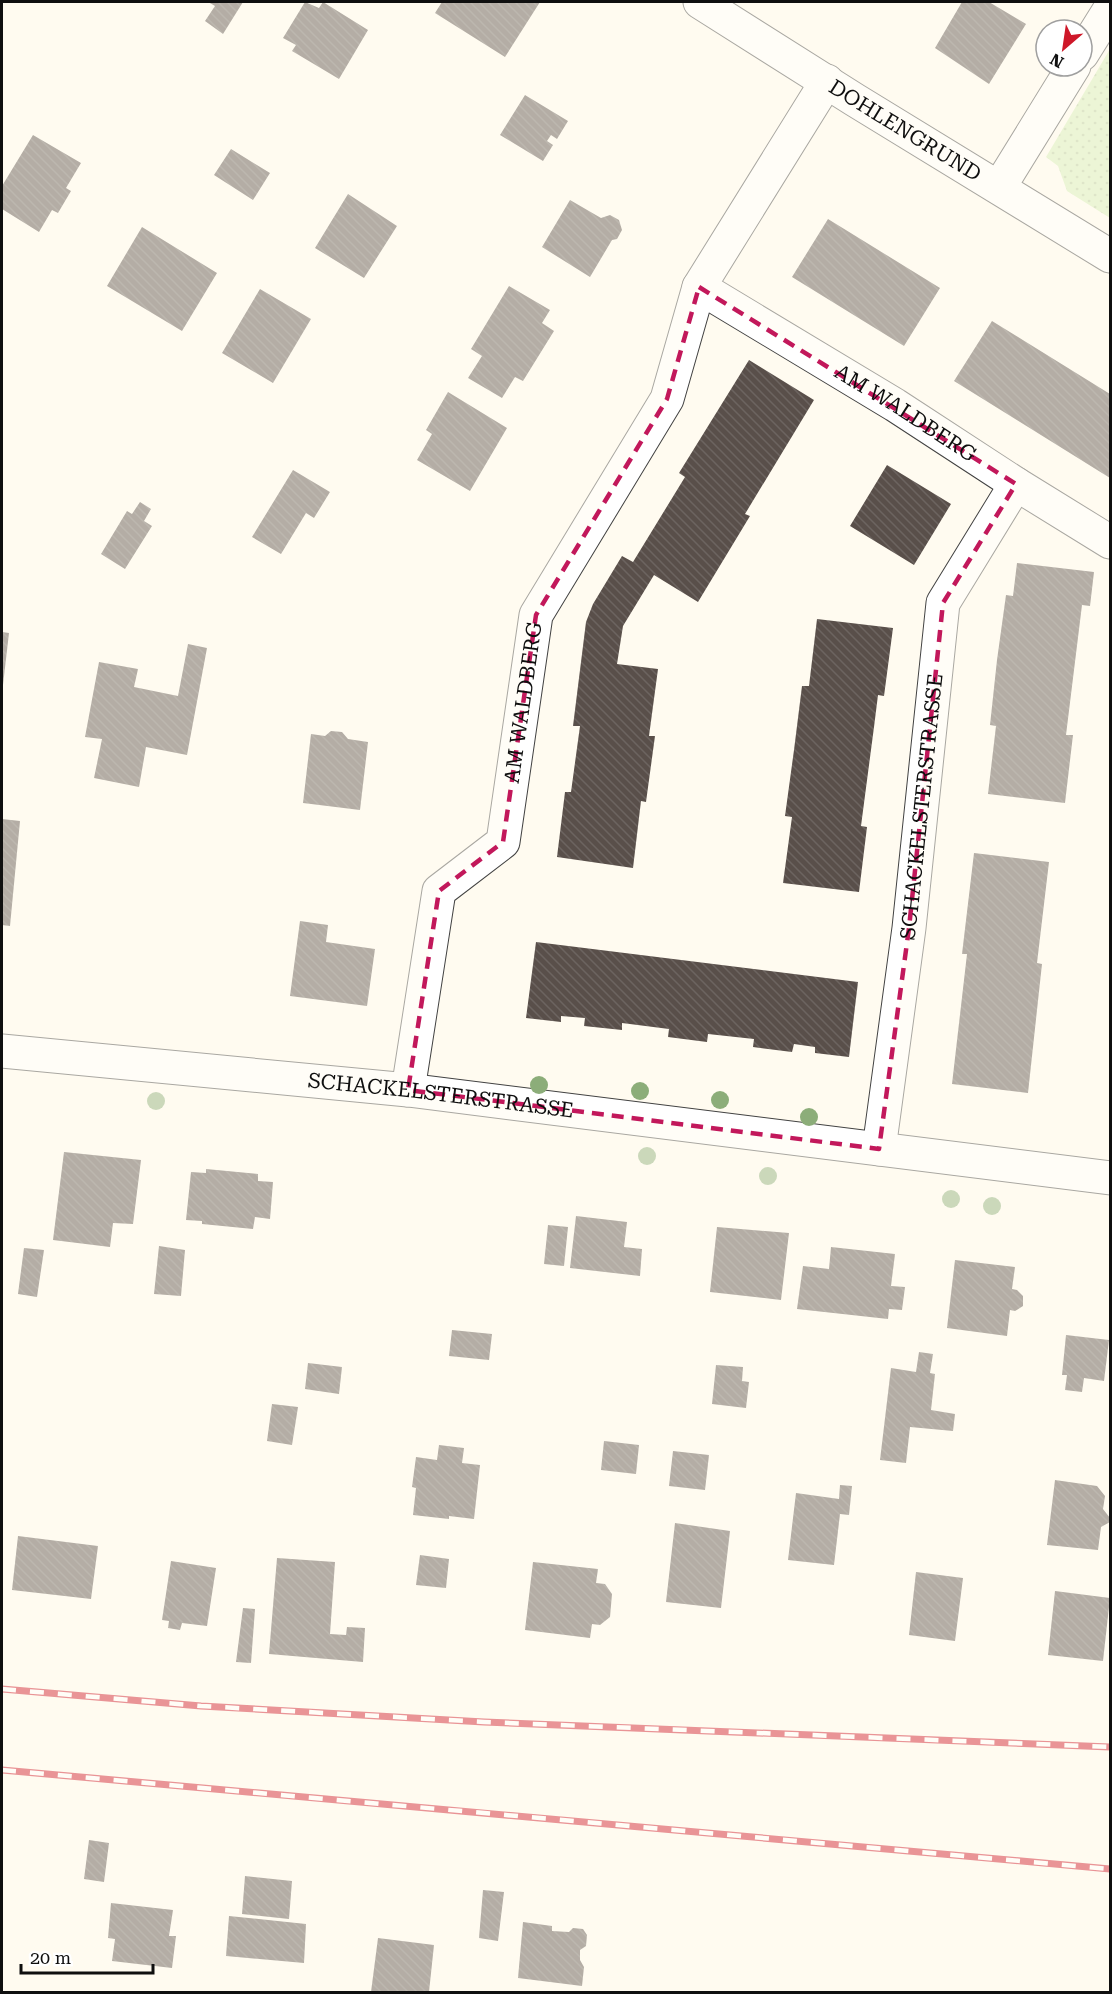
<svg xmlns="http://www.w3.org/2000/svg" width="1112" height="1994" viewBox="0 0 1112 1994" font-family="'Roboto Serif',serif">
  <style>
    .grass { fill: url(#grass-dots) }
    .building { fill: url(#building-back-hatch) }
    .lines { fill: none; stroke-linecap: round; stroke-linejoin: round }
    .street-casing { stroke: #424242; stroke-width: 35 }
    .street { stroke: #fff; stroke-width: 33 }
    .rail-casing { stroke: #ce1729; stroke-width: 7 }
    .rail { stroke: #fff; stroke-width: 4.5; stroke-dasharray: 14; stroke-linecap: butt }
    .tree { fill: #8cad79 }
    .marked { fill: none; stroke: #c2185b; stroke-width: 4.5; stroke-dasharray: 12 8; stroke-linejoin: round }
    .labels { text-anchor: middle; stroke-width: 6; stroke-linejoin: round; paint-order: stroke }
    .street-label { font-size: 21px; fill: #0f0f0f; stroke: #fff }
  </style>
  <defs>
    <pattern id="grass-dots" width="8" height="8" patternUnits="userSpaceOnUse" patternTransform="scale(1.5)"><rect width="8" height="8" fill="#d6eeb5"/><path d="M2 2h.1M6 6h.1" fill="none" stroke="#b6cb9a" stroke-width="1.8" stroke-linecap="round"/></pattern>
    <pattern id="building-back-hatch" width="6" height="6" patternUnits="userSpaceOnUse" patternTransform="scale(1.5)"><rect width="6" height="6" fill="#594f4a"/><path d="M-1 5l2 2M0 0l6 6M5-1l2 2" fill="none" stroke="#6c6460"/></pattern>
  </defs>
  <rect width="100%" height="100%" fill="#fffbf0"/>
  <path class="grass" d="M 1110,49 L 1110,218 L 1067,191 L 1058,166 L 1046,157 Z"/>
  <path class="building" d="M 208,2 L 243,2 L 223,34 L 205,21 L 215,6 Z
    M 305,2 L 319,8 L 323,2 L 368,30 L 339,79 L 292,51 L 296,45 L 283,38 Z
    M 442,2 L 540,2 L 505,57 L 435,13 Z
    M 962,2 L 989,2 L 1026,24 L 989,84 L 935,48 Z
    M 525,95 L 568,121 L 557,139 L 551,135 L 547,141 L 553,145 L 543,161 L 500,135 Z
    M 33,135 L 81,163 L 66,188 L 71,191 L 58,213 L 52,210 L 39,232 L 2,209 L 2,186 Z
    M 231,149 L 270,173 L 253,200 L 214,175 Z
    M 348,194 L 397,226 L 364,278 L 315,248 Z
    M 570,200 L 601,218 L 610,215 L 619,220 L 622,230 L 617,239 L 612,240 L 590,277 L 542,247 Z
    M 828,219 L 940,288 L 904,346 L 792,277 Z
    M 142,227 L 217,273 L 182,331 L 107,286 Z
    M 509,286 L 550,310 L 542,323 L 554,331 L 523,381 L 515,377 L 502,398 L 468,378 L 482,356 L 471,349 Z
    M 260,289 L 311,319 L 273,383 L 222,353 Z
    M 992,321 L 1110,394 L 1110,478 L 954,381 Z
    M 749,360 L 814,400 L 745,514 L 750,516 L 698,602 L 654,575 L 623,626 L 617,664 L 658,669 L 649,736 L 655,736 L 646,802 L 641,801 L 633,868 L 557,857 L 565,792 L 571,792 L 580,726 L 573,726 L 586,622 L 593,604 L 622,556 L 633,562 L 685,477 L 679,473 Z
    M 448,392 L 507,428 L 470,491 L 417,460 L 432,434 L 426,430 Z
    M 887,465 L 951,504 L 914,565 L 850,526 Z
    M 293,470 L 330,492 L 314,518 L 306,513 L 281,554 L 252,537 Z
    M 140,502 L 151,509 L 144,521 L 152,526 L 125,569 L 101,554 L 127,511 L 132,514 Z
    M 1017,563 L 1094,572 L 1090,606 L 1082,605 L 1066,735 L 1073,735 L 1065,803 L 988,794 L 996,726 L 990,725 L 997,660 L 1006,595 L 1013,596 Z
    M 817,619 L 893,628 L 884,696 L 878,695 L 874,727 L 861,826 L 867,827 L 859,892 L 783,883 L 792,817 L 785,816 L 794,750 L 802,686 L 809,686 Z
    M 2,632 L 9,633 L 3,685 L 2,684 Z
    M 188,644 L 207,648 L 187,755 L 146,747 L 139,787 L 94,778 L 102,739 L 85,737 L 99,662 L 138,669 L 134,687 L 178,696 Z
    M 331,731 L 342,732 L 348,739 L 368,742 L 360,810 L 303,803 L 311,734 L 325,736 Z
    M 2,819 L 20,821 L 10,926 L 2,925 Z
    M 974,853 L 1049,862 L 1037,963 L 1042,964 L 1028,1093 L 952,1084 L 967,954 L 962,954 Z
    M 300,921 L 328,925 L 326,942 L 375,949 L 367,1006 L 290,996 Z
    M 536,942 L 858,982 L 849,1057 L 815,1053 L 815,1047 L 794,1044 L 792,1052 L 753,1047 L 754,1039 L 708,1034 L 707,1042 L 668,1037 L 669,1029 L 622,1023 L 622,1030 L 584,1026 L 585,1018 L 561,1016 L 561,1022 L 526,1018 Z
    M 64,1152 L 141,1160 L 133,1224 L 113,1223 L 110,1247 L 53,1240 Z
    M 206,1169 L 258,1174 L 258,1181 L 273,1182 L 270,1219 L 255,1217 L 253,1229 L 202,1224 L 202,1221 L 186,1220 L 191,1172 L 206,1173 Z
    M 576,1216 L 627,1222 L 624,1247 L 642,1249 L 640,1276 L 570,1268 Z
    M 548,1225 L 568,1227 L 564,1266 L 544,1264 Z
    M 717,1227 L 789,1233 L 781,1300 L 710,1292 Z
    M 159,1246 L 185,1250 L 181,1296 L 154,1294 Z
    M 831,1247 L 895,1254 L 891,1286 L 905,1287 L 902,1310 L 889,1309 L 888,1319 L 797,1309 L 803,1266 L 829,1269 Z
    M 24,1248 L 44,1250 L 37,1297 L 18,1294 Z
    M 955,1260 L 1015,1267 L 1012,1289 L 1017,1290 L 1023,1296 L 1023,1306 L 1015,1311 L 1010,1310 L 1007,1336 L 947,1328 Z
    M 452,1330 L 492,1334 L 489,1360 L 449,1356 Z
    M 1066,1335 L 1109,1340 L 1104,1381 L 1084,1378 L 1082,1392 L 1065,1390 L 1067,1375 L 1062,1375 Z
    M 919,1352 L 933,1354 L 930,1373 L 935,1374 L 931,1410 L 955,1414 L 953,1431 L 910,1427 L 906,1463 L 880,1460 L 891,1368 L 916,1372 Z
    M 308,1363 L 342,1367 L 339,1394 L 305,1389 Z
    M 716,1365 L 743,1367 L 742,1381 L 749,1382 L 746,1408 L 712,1404 Z
    M 272,1404 L 298,1407 L 292,1445 L 267,1441 Z
    M 604,1441 L 639,1445 L 636,1474 L 601,1470 Z
    M 439,1445 L 464,1448 L 462,1463 L 480,1465 L 474,1519 L 449,1516 L 449,1519 L 413,1515 L 416,1488 L 412,1487 L 416,1457 L 437,1460 Z
    M 673,1451 L 709,1455 L 705,1490 L 669,1486 Z
    M 1055,1480 L 1097,1486 L 1105,1496 L 1103,1509 L 1110,1518 L 1110,1522 L 1101,1527 L 1098,1550 L 1047,1545 Z
    M 840,1485 L 852,1486 L 849,1515 L 840,1514 L 834,1565 L 788,1560 L 796,1493 L 839,1499 Z
    M 675,1523 L 730,1531 L 721,1608 L 666,1602 Z
    M 18,1536 L 98,1546 L 91,1599 L 12,1590 Z
    M 420,1555 L 449,1559 L 446,1588 L 416,1585 Z
    M 277,1558 L 335,1562 L 330,1634 L 346,1635 L 347,1627 L 365,1628 L 363,1662 L 269,1654 Z
    M 171,1561 L 216,1568 L 207,1626 L 182,1623 L 180,1630 L 168,1628 L 169,1621 L 162,1620 Z
    M 533,1562 L 598,1569 L 596,1583 L 605,1584 L 612,1594 L 610,1617 L 600,1625 L 592,1624 L 590,1638 L 525,1630 Z
    M 916,1572 L 963,1578 L 955,1641 L 909,1635 Z
    M 1055,1591 L 1110,1598 L 1103,1661 L 1048,1655 Z
    M 243,1608 L 255,1609 L 251,1663 L 236,1662 Z
    M 89,1840 L 109,1843 L 104,1882 L 84,1879 Z
    M 245,1876 L 292,1881 L 289,1919 L 242,1914 Z
    M 483,1890 L 504,1892 L 498,1941 L 479,1938 Z
    M 111,1903 L 173,1910 L 169,1936 L 176,1936 L 172,1968 L 112,1961 L 115,1939 L 108,1938 Z
    M 229,1916 L 306,1924 L 304,1963 L 226,1956 Z
    M 523,1922 L 552,1926 L 552,1931 L 569,1932 L 573,1928 L 583,1929 L 587,1935 L 586,1946 L 580,1950 L 580,1960 L 584,1967 L 582,1986 L 518,1978 Z
    M 378,1938 L 434,1945 L 429,1992 L 371,1992 Z"/>
  <g class="lines">
    <defs>
      <g id="street">
        <path id="s1" d="M 700,2 L 855,100 L 1110,256"/>
        <path d="M 1082,54 L 1110,9"/>
        <path d="M 1000,186 L 1074,66"/>
        <path id="s2" d="M 699,287 L 895,405 L 1016,484 L 1110,542"/>
        <path id="s3" d="M 2,1051 L 408,1090 L 1110,1178"/>
        <path id="s4" d="M 408,1090 L 439,891 L 503,842 L 536,615 L 667,399 L 699,287 L 827,81"/>
        <path id="s5" d="M 879,1149 L 909,928 L 943,603 L 1016,484"/>
      </g>
    </defs>
    <use href="#street" class="street-casing"/>
    <use href="#street" class="street"/>
    <defs>
      <path id="rail" d="M 2,1689 L 201,1706 L 484,1722 L 1110,1747
        M 2,1770 L 1110,1869"/>
    </defs>
    <use href="#rail" class="rail-casing"/>
    <use href="#rail" class="rail"/>
  </g>
  <g class="tree">
    <circle cx="539" cy="1085" r="9"/>
    <circle cx="640" cy="1091" r="9"/>
    <circle cx="720" cy="1100" r="9"/>
    <circle cx="156" cy="1101" r="9"/>
    <circle cx="809" cy="1117" r="9"/>
    <circle cx="647" cy="1156" r="9"/>
    <circle cx="768" cy="1176" r="9"/>
    <circle cx="951" cy="1199" r="9"/>
    <circle cx="992" cy="1206" r="9"/>
  </g>
  <path d="M0 0H1112V1994H0ZM 699,287 L 1016,484 L 943,603 L 909,928 L 879,1149 L 408,1090 L 439,891 L 503,842 L 536,615 L 667,399 Z" fill="#fffbf0" fill-opacity=".55" fill-rule="evenodd"/>
  <path class="marked" d="M 699,287 L 1016,484 L 943,603 L 909,928 L 879,1149 L 408,1090 L 439,891 L 503,842 L 536,615 L 667,399 Z"/>
  <g class="labels">
    <g class="street-label">
      <text dy="7" stroke="none"><textPath href="#s1" startOffset="242">DOHLENGRUND</textPath></text>
      <text dy="7" stroke="none"><textPath href="#s2" startOffset="242">AM WALDBERG</textPath></text>
      <text dy="7" stroke="none"><textPath href="#s4" startOffset="423">AM WALDBERG</textPath></text>
      <text dy="7" stroke="none"><textPath href="#s5" startOffset="345">SCHACKELSTERSTRASSE</textPath></text>
      <text dy="7" stroke="none"><textPath href="#s3" startOffset="441">SCHACKELSTERSTRASSE</textPath></text>
    </g>
  </g>
  <rect width="1112" height="1994" fill="none" stroke="#0f0f0f" stroke-width="6"/>
  <g transform="translate(1064 48) rotate(209)"><circle r="28" fill="#ffffff" stroke="#9f9f9f" stroke-width="1.5"/>
  <path d="M0-4.5L10 22L0 15L-10 22Z" fill="#ce1729"/>
  <text y="-9" font-size="16" font-weight="bold" text-anchor="middle" fill="#0f0f0f">N</text>
  </g>
  <path d="M21 1964v9h132v-9" fill="none" stroke="#0f0f0f" stroke-width="3"/>
  <text x="30" y="1964" font-size="18" fill="#0f0f0f" stroke="#ffffff" stroke-width="4.5" paint-order="stroke">20 m</text>
</svg>
